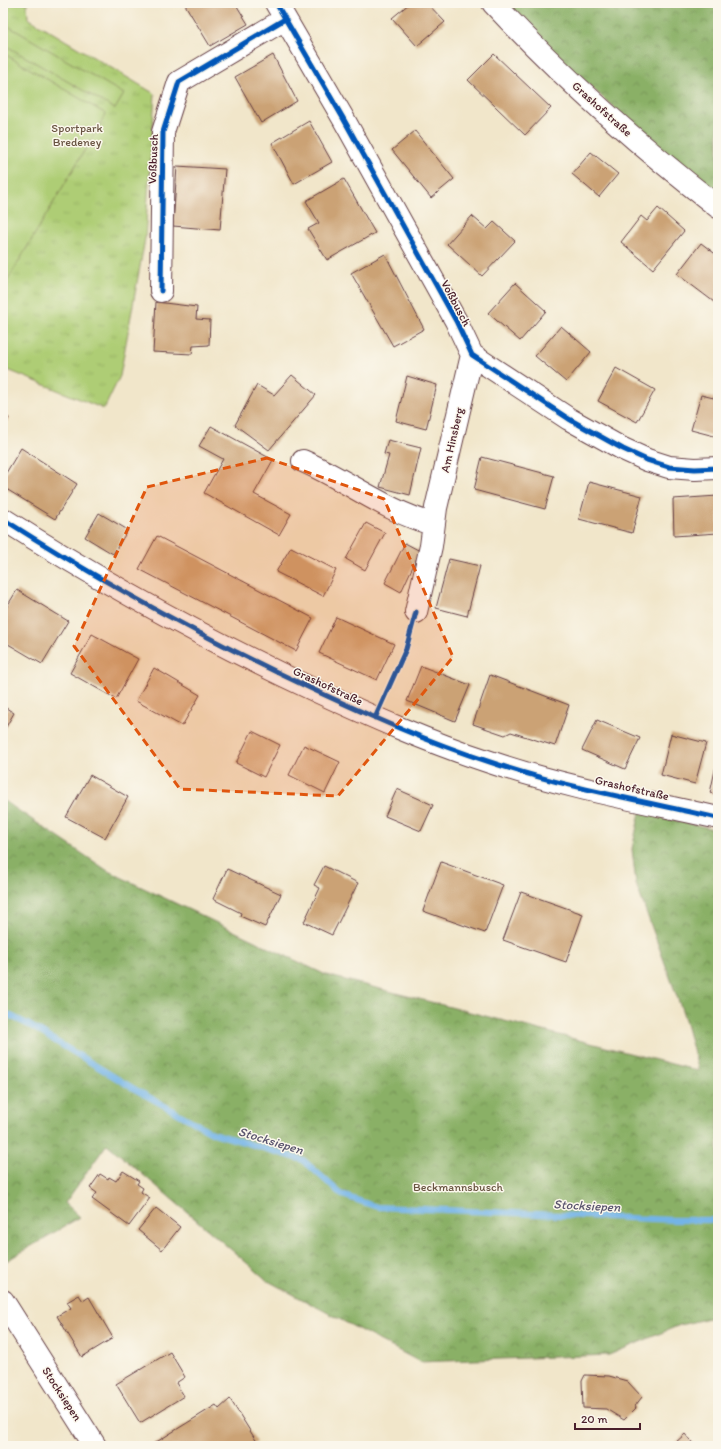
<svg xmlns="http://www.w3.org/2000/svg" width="721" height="1449" viewBox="0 0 721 1449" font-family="Itim,sans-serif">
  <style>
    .forest { fill: url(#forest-crowns); stroke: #6a6848 }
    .park { fill: url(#park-tufts); stroke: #7c7650 }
    .pitch { fill: #aecd74; stroke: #7c7650 }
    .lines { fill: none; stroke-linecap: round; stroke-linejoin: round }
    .stream { stroke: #73b4e7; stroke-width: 6 }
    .building { fill: #cba274 }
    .minor-casing { stroke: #633d43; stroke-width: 24 }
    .minor { stroke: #fff; stroke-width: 22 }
    .cycleway-casing { stroke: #fbf7ec; stroke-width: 8 }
    .cycleway { stroke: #0057b8; stroke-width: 5 }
    .marked { fill: #e0560e; fill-opacity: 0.2; stroke: #e0560e; stroke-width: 3; stroke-dasharray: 8 5; stroke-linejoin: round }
    .labels { text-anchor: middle; stroke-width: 3; stroke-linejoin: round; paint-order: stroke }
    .street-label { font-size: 12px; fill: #4a1f2b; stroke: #fbf7ec }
    .park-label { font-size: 12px; fill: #685341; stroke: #fbf7ec }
    .water-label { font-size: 13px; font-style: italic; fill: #58536d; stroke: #fbf7ec }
  </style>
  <defs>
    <pattern id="forest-crowns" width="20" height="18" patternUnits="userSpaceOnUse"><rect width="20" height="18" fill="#8ab066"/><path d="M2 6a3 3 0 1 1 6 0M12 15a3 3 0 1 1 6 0" fill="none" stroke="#738f54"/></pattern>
    <pattern id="park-tufts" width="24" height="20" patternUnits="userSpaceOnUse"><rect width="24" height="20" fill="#aecd74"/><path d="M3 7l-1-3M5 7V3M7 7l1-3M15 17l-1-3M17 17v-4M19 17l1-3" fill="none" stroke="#97b065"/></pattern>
  </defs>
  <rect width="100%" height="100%" fill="#fbf7ec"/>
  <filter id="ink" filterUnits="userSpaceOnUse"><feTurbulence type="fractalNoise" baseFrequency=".025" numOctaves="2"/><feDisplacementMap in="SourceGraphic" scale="8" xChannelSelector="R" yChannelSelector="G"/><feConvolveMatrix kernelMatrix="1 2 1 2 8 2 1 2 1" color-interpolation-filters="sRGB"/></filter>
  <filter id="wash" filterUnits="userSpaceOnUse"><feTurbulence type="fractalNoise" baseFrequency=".012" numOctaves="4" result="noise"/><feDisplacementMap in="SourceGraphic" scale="16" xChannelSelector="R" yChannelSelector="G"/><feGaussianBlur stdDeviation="0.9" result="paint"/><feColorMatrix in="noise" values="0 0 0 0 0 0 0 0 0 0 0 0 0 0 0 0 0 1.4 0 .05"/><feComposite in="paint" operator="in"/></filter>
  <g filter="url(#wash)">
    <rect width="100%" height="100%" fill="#f1e6ca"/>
    <path class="forest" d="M 497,3 L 718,3 L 718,201 Z
      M 3,800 L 108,871 L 326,975 L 699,1071 L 683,1013 L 636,884 L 632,849 L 640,812 L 718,830 L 718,1316 L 680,1325 L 609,1355 L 420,1362 L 268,1281 L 107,1144 L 65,1203 L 80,1217 L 3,1263 Z"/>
    <path class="park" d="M 3,3 L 27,3 L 28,18 L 155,94 L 145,239 L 120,376 L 104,409 L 3,368 Z"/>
    <path class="pitch" d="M 3,23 L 124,94 L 115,109 L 3,44 Z
      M 3,53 L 106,114 L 3,288 Z"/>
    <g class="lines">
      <path class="stream" d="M 3,1012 L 29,1025 L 131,1087 L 213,1133 L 303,1160 L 342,1195 L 377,1207 L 674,1220 L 718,1220"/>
    </g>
    <g id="blocks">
      <path class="building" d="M 184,3 L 235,3 L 248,24 L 210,46 Z
        M 410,3 L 427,3 L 445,22 L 417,46 L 392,18 Z
        M 494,54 L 551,108 L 525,135 L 468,80 Z
        M 273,55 L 297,101 L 261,123 L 235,77 Z
        M 309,121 L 332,162 L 294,184 L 272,143 Z
        M 415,131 L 454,179 L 431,198 L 392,150 Z
        M 591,152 L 618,174 L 599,197 L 572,174 Z
        M 177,166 L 225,169 L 220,230 L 173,226 Z
        M 344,179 L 375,233 L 327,260 L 308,229 L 319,223 L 306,201 Z
        M 658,208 L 684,231 L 653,269 L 621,242 L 641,216 L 647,221 Z
        M 472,216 L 487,229 L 494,222 L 515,241 L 482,276 L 447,244 Z
        M 701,243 L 718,256 L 718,305 L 677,274 Z
        M 385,254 L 424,329 L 393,346 L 351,273 Z
        M 515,283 L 546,311 L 520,341 L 488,313 Z
        M 156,302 L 197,307 L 196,319 L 210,320 L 209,345 L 193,346 L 192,354 L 153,352 Z
        M 561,326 L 591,352 L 566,382 L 535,356 Z
        M 616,368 L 655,390 L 637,422 L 598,401 Z
        M 292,375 L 316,395 L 269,450 L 235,425 L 257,385 L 274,395 Z
        M 407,376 L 437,385 L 426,429 L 396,421 Z
        M 701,395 L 718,399 L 718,437 L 691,430 Z
        M 3,413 L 9,418 L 3,427 Z
        M 211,426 L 273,460 L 254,494 L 291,514 L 279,535 L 204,493 L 223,459 L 199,446 Z
        M 388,440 L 421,448 L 410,495 L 380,487 L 389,455 L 384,454 Z
        M 21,448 L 77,484 L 55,519 L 3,487 L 3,478 Z
        M 482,457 L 554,476 L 545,509 L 474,490 Z
        M 589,482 L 642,496 L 632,533 L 579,519 Z
        M 718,496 L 718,533 L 674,536 L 673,499 Z
        M 99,513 L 128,530 L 113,554 L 85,537 Z
        M 366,523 L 385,533 L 365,570 L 346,559 Z
        M 157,536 L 313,618 L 296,651 L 139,569 Z
        M 405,543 L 420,551 L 401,592 L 385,583 Z
        M 291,547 L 336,570 L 323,596 L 276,572 Z
        M 449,559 L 480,566 L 467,616 L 436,608 Z
        M 17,590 L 68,621 L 42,664 L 3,641 L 3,613 Z
        M 336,617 L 394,644 L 377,680 L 319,653 Z
        M 92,634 L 138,659 L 116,699 L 70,673 Z
        M 421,666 L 470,685 L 455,721 L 407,701 Z
        M 154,668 L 200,695 L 182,726 L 136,701 Z
        M 490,675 L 569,705 L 555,746 L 511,732 L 505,735 L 473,724 Z
        M 3,706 L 14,713 L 3,732 Z
        M 597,720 L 640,738 L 625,769 L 582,750 Z
        M 252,731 L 280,745 L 264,777 L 236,763 Z
        M 671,734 L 706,743 L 695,784 L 661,775 Z
        M 304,745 L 340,762 L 325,793 L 289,775 Z
        M 717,761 L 718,761 L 718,795 L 710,793 Z
        M 90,775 L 128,797 L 105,838 L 66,817 Z
        M 397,789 L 433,805 L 421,831 L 385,816 Z
        M 441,862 L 503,885 L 485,933 L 423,911 Z
        M 324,866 L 358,883 L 332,935 L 304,922 L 320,888 L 314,885 Z
        M 227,869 L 281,894 L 265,927 L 240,916 L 241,913 L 213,899 Z
        M 521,892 L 583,914 L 566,962 L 503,940 Z
        M 123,1171 L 139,1181 L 137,1184 L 143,1188 L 141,1192 L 150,1198 L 129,1226 L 92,1199 L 97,1193 L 90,1188 L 100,1174 L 108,1179 L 109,1177 L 116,1181 Z
        M 156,1208 L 180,1227 L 162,1250 L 138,1230 Z
        M 79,1295 L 83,1301 L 89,1297 L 113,1338 L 82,1357 L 57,1316 L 71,1308 L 67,1302 Z
        M 170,1352 L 185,1377 L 176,1383 L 184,1396 L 140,1423 L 116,1384 Z
        M 585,1375 L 609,1376 L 627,1381 L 642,1397 L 635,1406 L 636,1408 L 624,1420 L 606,1409 L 583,1408 L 582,1381 Z
        M 230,1399 L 257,1442 L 252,1446 L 150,1446 L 216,1405 L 219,1409 Z
        M 685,1434 L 695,1446 L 678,1446 L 675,1443 Z"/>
    </g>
  </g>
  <g filter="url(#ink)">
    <use href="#blocks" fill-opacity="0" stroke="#633d43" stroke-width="1"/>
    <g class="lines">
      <defs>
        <path id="minor" d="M 276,3 L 343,118 L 456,321 L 472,355 L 569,419 L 623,449 L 647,460 L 669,467 L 695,469 L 718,468
          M 493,3 C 562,77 638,145 718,207
          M 161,291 L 163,132 L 179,82 L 285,19
          M 303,461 C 347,480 387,512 433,524
          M 3,519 C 102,582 206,639 312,689 C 370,716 428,742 490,762 C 564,787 642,801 718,818
          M 416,612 L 431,546 L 436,508 L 472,355
          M 3,1301 L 95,1446"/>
      </defs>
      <use href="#minor" class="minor-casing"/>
      <use href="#minor" class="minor"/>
      <defs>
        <path id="cycleway" d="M 276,3 L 343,118 L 456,321 L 472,355 L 569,419 L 623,449 L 647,460 L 669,467 L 695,469 L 718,468
          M 161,291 L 163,132 L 179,82 L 285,19
          M 3,519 C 102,582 206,639 312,689 C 370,716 428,742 490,762 C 564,787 642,801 718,818
          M 375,718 L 406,649 L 416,612"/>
      </defs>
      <use href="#cycleway" class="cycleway-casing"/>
      <use href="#cycleway" class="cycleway"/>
    </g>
  </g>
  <path class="marked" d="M 267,458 L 384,499 L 453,657 L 338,796 L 180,789 L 74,646 L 147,487 Z"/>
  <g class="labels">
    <g class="street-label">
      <text transform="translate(602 109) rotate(42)" y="4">Grashofstraße</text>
      <text transform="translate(153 159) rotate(-88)" y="4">Voßbusch</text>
      <text transform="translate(456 303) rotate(62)" y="4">Voßbusch</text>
      <text transform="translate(452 440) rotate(-77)" y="4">Am Hinsberg</text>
      <text transform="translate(328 686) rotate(25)" y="4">Grashofstraße</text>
      <text transform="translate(632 788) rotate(13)" y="4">Grashofstraße</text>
      <text transform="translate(62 1394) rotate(57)" y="4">Stocksiepen</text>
    </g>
    <g class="park-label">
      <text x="77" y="132">Sportpark<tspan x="77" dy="14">Bredeney</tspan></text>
      <text x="458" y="1191">Beckmannsbusch</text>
    </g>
    <g class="water-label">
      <text transform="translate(271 1140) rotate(17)" y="5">Stocksiepen</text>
      <text transform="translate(587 1205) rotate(3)" y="5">Stocksiepen</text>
    </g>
  </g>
  <rect width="721" height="1449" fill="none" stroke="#fbf7ec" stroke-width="16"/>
  <path d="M575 1423v6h65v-6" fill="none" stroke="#4a1f2b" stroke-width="2"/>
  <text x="581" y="1423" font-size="12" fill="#4a1f2b" stroke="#fbf7ec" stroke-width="3" paint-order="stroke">20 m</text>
</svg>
